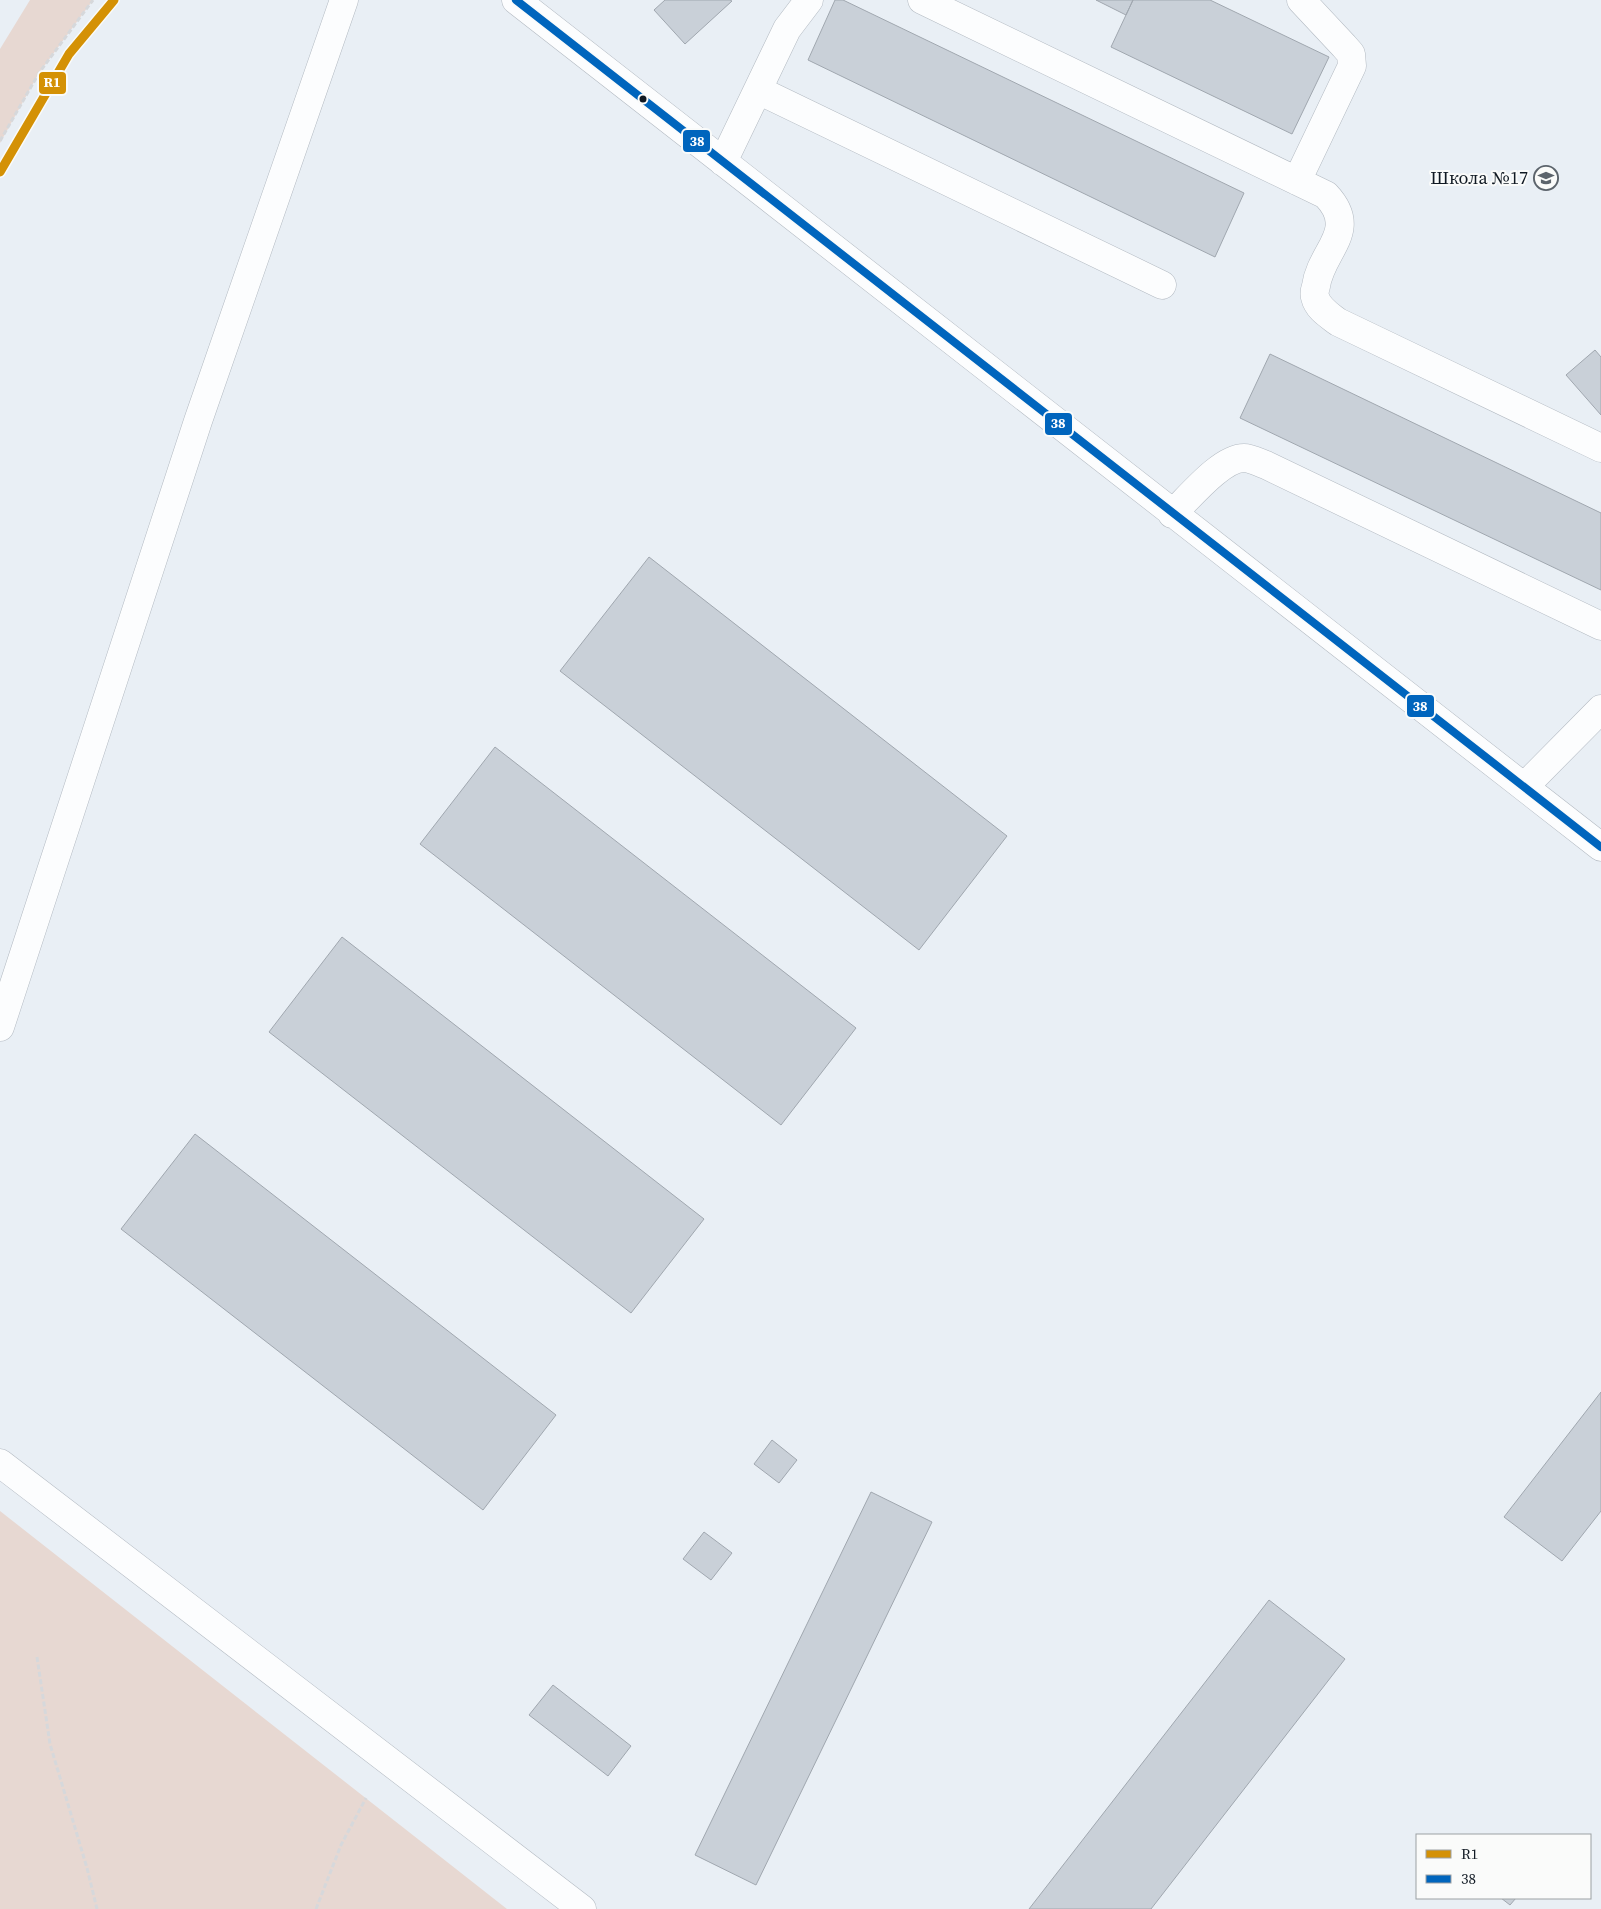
<svg xmlns="http://www.w3.org/2000/svg" width="1601" height="1909" viewBox="0 0 1601 1909" font-family="'Source Serif 4',serif">
  <style>
    .green { fill: #e7d8d2 }
    .building { fill: #c9d0d8; stroke: #a0a7af }
    .lines { fill: none; stroke-linecap: round; stroke-linejoin: round }
    .minor-casing { stroke: #b3bac2; stroke-width: 29 }
    .path { stroke: #d6d8db; stroke-width: 3; stroke-dasharray: 5 2.5; stroke-linecap: butt }
    .minor { stroke: #fcfdfe; stroke-width: 28 }
    .bus-1-casing { stroke: #fafbfa; stroke-width: 11 }
    .bus-1 { stroke: #0065bd; stroke-width: 8 }
    .rail-1-casing { stroke: #fafbfa; stroke-width: 12 }
    .rail-1 { stroke: #d49105; stroke-width: 9 }
    .bus-dot { fill: #101923; stroke: #fafbfa; stroke-width: 2 }
    .labels { text-anchor: middle; stroke-width: 4; stroke-linejoin: round; paint-order: stroke }
    .poi-label { font-size: 18px; fill: #101923; stroke: #fafbfa; text-anchor: end }
    .line-badge { stroke: #fafbfa; stroke-width: 2 }
    .badge-label { font-size: 14px; text-anchor: middle; font-weight: bold; fill: #fff }
  </style>
  <rect width="100%" height="100%" fill="#e9eff5"/>
  <path class="green" d="M 30,0 L 93,0 L 39,73 L 0,143 L 0,49 Z
    M 0,1511 L 507,1909 L 0,1909 Z"/>
  <path class="building" d="M 665,0 L 730,0 L 732,1 L 685,44 L 654,10 Z
    M 835,0 L 843,0 L 1244,193 L 1215,257 L 808,60 Z
    M 1096,0 L 1133,0 L 1126,15 Z
    M 1133,0 L 1210,0 L 1329,57 L 1292,134 L 1111,47 Z
    M 1595,350 L 1601,357 L 1601,415 L 1566,375 Z
    M 1270,354 L 1601,513 L 1601,590 L 1240,418 Z
    M 649,557 L 1007,836 L 919,950 L 560,671 Z
    M 495,747 L 856,1028 L 781,1125 L 420,844 Z
    M 342,937 L 704,1219 L 631,1313 L 269,1032 Z
    M 195,1134 L 556,1415 L 483,1510 L 121,1229 Z
    M 1601,1392 L 1601,1511 L 1562,1561 L 1504,1517 Z
    M 772,1440 L 797,1460 L 779,1483 L 754,1464 Z
    M 871,1492 L 932,1522 L 756,1885 L 695,1855 Z
    M 704,1532 L 732,1553 L 711,1580 L 683,1559 Z
    M 1269,1600 L 1345,1659 L 1151,1909 L 1029,1909 Z
    M 553,1685 L 631,1746 L 608,1776 L 529,1715 Z
    M 1501,1898 L 1516,1898 L 1510,1905 Z"/>
  <g class="lines">
    <defs>
      <path id="minor" d="M 516,0 L 1601,847
        M 922,0 L 1326,195 C 1360,231 1321,250 1316,286 C 1315,289 1314,294 1315,297 C 1318,309 1329,315 1338,322 L 1601,448
        M 758,90 L 1162,285
        M 723,162 L 787,29 L 809,0
        M 1297,181 L 1352,66 L 1351,54 L 1344,46 L 1301,0
        M 1172,514 C 1189,498 1221,458 1244,458 C 1251,458 1260,463 1266,465 L 1601,626
        M 1524,787 L 1601,709
        M 0,1027 L 198,421 L 344,0
        M 0,1463 L 582,1909"/>
    </defs>
    <use href="#minor" class="minor-casing"/>
    <path class="path" d="M 0,141 L 39,73 L 93,0
      M 37,1657 L 50,1744 L 87,1868 L 97,1909
      M 316,1909 L 341,1845 L 366,1798"/>
    <use href="#minor" class="minor"/>
    <defs>
      <path id="bus-1" d="M 516,0 L 1601,847"/>
    </defs>
    <use href="#bus-1" class="bus-1-casing"/>
    <use href="#bus-1" class="bus-1"/>
    <defs>
      <path id="rail-1" d="M 0,172 L 69,54 L 114,0"/>
    </defs>
    <use href="#rail-1" class="rail-1-casing"/>
    <use href="#rail-1" class="rail-1"/>
  </g>
  <defs>
    <symbol id="school-ring" viewBox="-11 -11 22 22"><circle r="9.5" fill="#fafbfa" stroke="#5c646c" stroke-width="1.5"/><path d="M0-5L7-2L0 1L-7-2ZM-4 1L0 2.5L4 1V4Q0 6-4 4Z" fill="#5c646c"/></symbol>
  </defs>
  <g fill-rule="evenodd">
    <use href="#school-ring" x="1532" y="164" width="28" height="28"/>
  </g>
  <circle class="bus-dot" cx="643" cy="99" r="4.5"/>
  <g class="labels">
    <g class="poi-label">
      <text x="1528" y="184">Школа №17</text>
    </g>
  </g>
  <g class="line-badge">
    <rect x="38" y="71" width="29" height="24" rx="5" fill="#d49105"/>
    <rect x="682" y="129" width="29" height="24" rx="5" fill="#0065bd"/>
    <rect x="1044" y="412" width="29" height="24" rx="5" fill="#0065bd"/>
    <rect x="1406" y="694" width="29" height="24" rx="5" fill="#0065bd"/>
  </g>
  <g class="badge-label">
    <text x="52" y="87">R1</text>
    <text x="697" y="146">38</text>
    <text x="1058" y="428">38</text>
    <text x="1420" y="711">38</text>
  </g>
  <rect x="1416" y="1834" width="175" height="65" fill="#fafbfa" stroke="#9ca1a4"/>
  <rect x="1426" y="1850" width="25" height="8" fill="#d49105" stroke="#9ca1a4"/>
  <text x="1461" y="1859" font-size="15" fill="#101923">R1</text>
  <rect x="1426" y="1875" width="25" height="8" fill="#0065bd" stroke="#9ca1a4"/>
  <text x="1461" y="1884" font-size="15" fill="#101923">38</text>
</svg>
